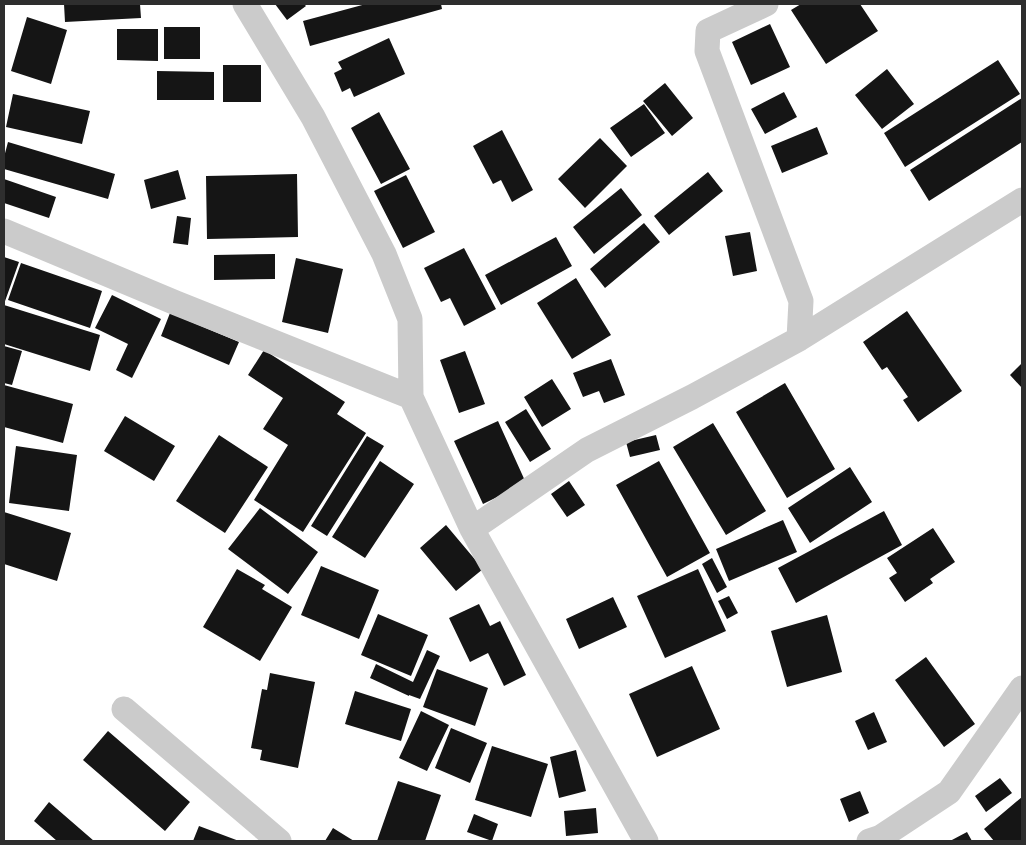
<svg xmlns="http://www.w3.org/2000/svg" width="1026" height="845" viewBox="0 0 1026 845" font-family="Cabin,sans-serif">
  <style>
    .building { fill: #151515 }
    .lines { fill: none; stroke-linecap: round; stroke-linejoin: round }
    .street { stroke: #cbcbcb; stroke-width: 25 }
  </style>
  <rect width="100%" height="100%" fill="#fff"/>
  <path class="building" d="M 64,4 L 140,4 L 141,18 L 65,22 Z
    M 275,4 L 304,4 L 306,6 L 287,20 Z
    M 366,4 L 441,4 L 442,9 L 310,46 L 303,21 Z
    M 801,4 L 860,4 L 878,31 L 826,64 L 791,10 Z
    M 27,17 L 67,30 L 51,84 L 11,71 Z
    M 770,24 L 790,67 L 751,85 L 732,42 Z
    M 164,27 L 200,27 L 200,59 L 164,59 Z
    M 117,29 L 158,29 L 158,61 L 117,60 Z
    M 389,38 L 405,74 L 354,97 L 350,88 L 342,92 L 334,73 L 342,69 L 338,62 Z
    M 998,60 L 1020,94 L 905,167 L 884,133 Z
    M 223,65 L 261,65 L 261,102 L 223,102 Z
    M 887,69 L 914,104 L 882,129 L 855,95 Z
    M 157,71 L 214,72 L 214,100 L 157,100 Z
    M 665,83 L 693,118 L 672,136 L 643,101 Z
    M 784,92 L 797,117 L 765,134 L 751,109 Z
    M 13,94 L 90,111 L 82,144 L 6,127 Z
    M 1022,98 L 1022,142 L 929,201 L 910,170 Z
    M 644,104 L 665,133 L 631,157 L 610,128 Z
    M 379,112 L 410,169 L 381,184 L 351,128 Z
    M 817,127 L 828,154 L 782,173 L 771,146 Z
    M 502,130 L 533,190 L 512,202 L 501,180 L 493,184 L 473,146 Z
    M 600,138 L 627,166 L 585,208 L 558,179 Z
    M 8,142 L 115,174 L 108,199 L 4,169 L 4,157 Z
    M 178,170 L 186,199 L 151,209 L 144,180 Z
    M 708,172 L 723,191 L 669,235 L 654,216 Z
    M 297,174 L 298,237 L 207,239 L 206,176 Z
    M 406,175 L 435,232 L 403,248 L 374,191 Z
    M 4,179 L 56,197 L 49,218 L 4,203 Z
    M 621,188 L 642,215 L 594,254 L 573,227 Z
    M 177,216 L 191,218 L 188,245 L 173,243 Z
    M 644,223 L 660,242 L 605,288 L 590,269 Z
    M 750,232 L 757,271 L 733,276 L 725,236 Z
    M 556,237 L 572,266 L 501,305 L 485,275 Z
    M 464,248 L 496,309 L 464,326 L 450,298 L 441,302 L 424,268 Z
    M 275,254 L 275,279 L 214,280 L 214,255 Z
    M 4,257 L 19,262 L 4,304 Z
    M 296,258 L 343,269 L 328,333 L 282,322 Z
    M 21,263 L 102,291 L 90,328 L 8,300 Z
    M 576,278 L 611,335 L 572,359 L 537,303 Z
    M 112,295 L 161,319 L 132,378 L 116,370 L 128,344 L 95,328 Z
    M 4,305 L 100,335 L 90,371 L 4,344 Z
    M 907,311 L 962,391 L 918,422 L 903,400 L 908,397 L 887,367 L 882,370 L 863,342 Z
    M 170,313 L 239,342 L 229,365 L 161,336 Z
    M 4,346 L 22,351 L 12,385 L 4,383 Z
    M 264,350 L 345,402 L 337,414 L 366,433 L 303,532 L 254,500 L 288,445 L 263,429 L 283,398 L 248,375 Z
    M 465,351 L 485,404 L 459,413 L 440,360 Z
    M 611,359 L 625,395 L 604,403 L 599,391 L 583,397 L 573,373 Z
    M 1022,363 L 1022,388 L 1010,375 Z
    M 552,379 L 571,409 L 542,427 L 524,397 Z
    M 785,383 L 835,469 L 787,498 L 736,412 Z
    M 4,385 L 73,404 L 63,443 L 4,427 Z
    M 526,409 L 551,449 L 530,462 L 505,422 Z
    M 125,416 L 175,446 L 154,481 L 104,451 Z
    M 498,421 L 526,483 L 483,504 L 454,441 Z
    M 713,423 L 766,511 L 726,535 L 673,447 Z
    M 219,435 L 268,467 L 225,533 L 176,501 Z
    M 656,435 L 660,450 L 630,457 L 626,442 Z
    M 367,436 L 384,446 L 327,536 L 311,526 Z
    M 16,446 L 77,455 L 69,511 L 9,503 Z
    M 380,461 L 414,484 L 365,558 L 332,537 Z
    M 659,461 L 710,553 L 667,577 L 616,485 Z
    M 850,467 L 872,502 L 810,543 L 788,508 Z
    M 569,481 L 585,505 L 567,517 L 551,494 Z
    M 260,508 L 318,552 L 288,594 L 228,549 Z
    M 884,511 L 902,545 L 796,603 L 778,568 Z
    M 4,512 L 71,533 L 57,581 L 4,564 Z
    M 783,520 L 797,552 L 729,581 L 716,549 Z
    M 446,525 L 483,569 L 456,591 L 420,548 Z
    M 933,528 L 955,562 L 930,579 L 933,583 L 905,602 L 889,578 L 897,573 L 887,558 Z
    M 712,558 L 727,587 L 717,593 L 702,564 Z
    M 321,566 L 379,590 L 359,639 L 301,615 Z
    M 237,569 L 265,585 L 262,589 L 292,607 L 260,661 L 203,627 Z
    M 698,569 L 726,631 L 665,658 L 637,596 Z
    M 729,596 L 738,613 L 727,619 L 718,601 Z
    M 613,597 L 627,627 L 579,649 L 566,619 Z
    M 479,604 L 490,626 L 500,621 L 526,675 L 504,686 L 488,653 L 470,662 L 449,618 Z
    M 378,614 L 428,635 L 411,676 L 361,655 Z
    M 827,615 L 842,672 L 787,687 L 771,631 Z
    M 427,650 L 440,656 L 420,699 L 409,695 L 409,696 L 370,678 L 376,664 L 413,682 Z
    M 926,657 L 975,724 L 944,747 L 895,680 Z
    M 692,666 L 720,729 L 657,757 L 629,694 Z
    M 437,669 L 488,688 L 475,726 L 423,707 Z
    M 270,673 L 315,682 L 298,768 L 260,760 L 262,750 L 251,748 L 262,689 L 267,690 Z
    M 355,691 L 411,709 L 401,741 L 345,724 Z
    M 421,711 L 449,725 L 427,771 L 399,758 Z
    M 874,712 L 887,742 L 868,750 L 855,721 Z
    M 451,728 L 487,743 L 470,783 L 435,768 Z
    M 108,731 L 190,802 L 165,831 L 83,760 Z
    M 492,746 L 548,764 L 531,817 L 475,800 Z
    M 576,750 L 586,791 L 559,798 L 550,757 Z
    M 1000,778 L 1012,793 L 986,812 L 975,796 Z
    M 398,781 L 441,795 L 425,841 L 377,841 Z
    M 860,791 L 869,813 L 849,822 L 840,799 Z
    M 1022,797 L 1022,841 L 994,841 L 984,829 Z
    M 49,802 L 94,841 L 57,841 L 34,821 Z
    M 596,808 L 598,833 L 566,836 L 564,811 Z
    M 474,814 L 498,824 L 492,841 L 467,832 Z
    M 199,826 L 239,841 L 193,841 Z
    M 333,828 L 354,841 L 325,841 Z
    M 967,832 L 972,841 L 950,841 Z"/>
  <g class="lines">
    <path class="street" d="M 245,4 L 313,117 L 384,254 L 410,319 L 411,397
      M 766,4 L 708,31 L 707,51 L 801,301 L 799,339
      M 4,231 L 176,303 L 411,397 L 472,529 L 646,841
      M 472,529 L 587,450 L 692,397 L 799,339 L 1022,200
      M 124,709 L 279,841
      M 869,841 L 881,837 L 949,792 L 1022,688"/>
  </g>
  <rect width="1026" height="845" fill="none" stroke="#2e2e2e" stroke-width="10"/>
</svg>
